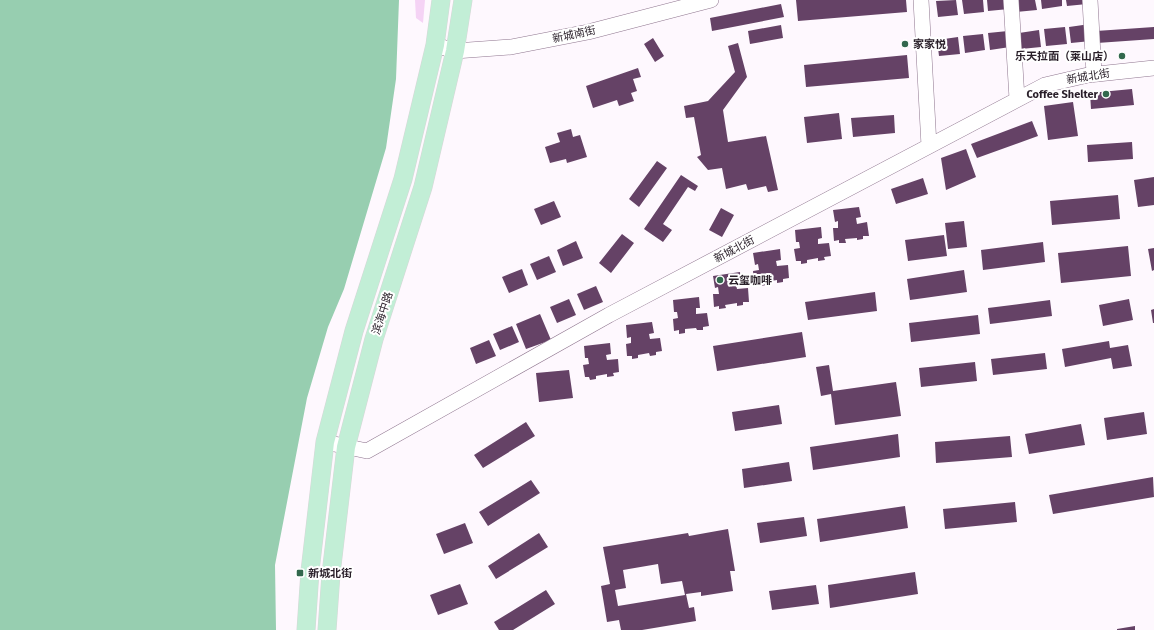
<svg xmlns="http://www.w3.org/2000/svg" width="1154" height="630" viewBox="0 0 1154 630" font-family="'Fira Sans','Noto Sans SC',sans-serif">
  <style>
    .green { fill: #f5d3f5 }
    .water { fill: #97ceb0 }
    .building { fill: #654266; fill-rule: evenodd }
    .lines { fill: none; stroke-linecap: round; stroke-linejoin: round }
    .minor-casing { stroke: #8f768f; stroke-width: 16 }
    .major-casing { stroke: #d8d7d8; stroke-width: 19 }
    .minor { stroke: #fff; stroke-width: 15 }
    .major { stroke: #c2eed6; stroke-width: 18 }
    .poi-dot { fill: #32684d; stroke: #fff; stroke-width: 1.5 }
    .labels { text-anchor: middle; stroke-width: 4; stroke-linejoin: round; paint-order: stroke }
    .street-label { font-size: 11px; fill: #291f29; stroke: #fff }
    .poi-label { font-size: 11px; font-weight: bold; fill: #291f29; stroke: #fff; text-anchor: start }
  </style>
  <rect width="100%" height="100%" fill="#fef8fe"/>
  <path class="green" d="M 415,0 L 425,0 L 423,23 L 416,18 Z"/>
  <path class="water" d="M 0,0 L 399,0 L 396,79 L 386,148 L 344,289 L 328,327 L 307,398 L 275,565 L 276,630 L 0,630 Z"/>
  <path class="building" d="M 796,0 L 906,0 L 907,12 L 798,21 Z
    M 956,0 L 958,15 L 938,17 L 936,1 Z
    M 962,0 L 983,0 L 984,12 L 964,14 Z
    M 987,0 L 1008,0 L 1009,9 L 988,11 Z
    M 1015,0 L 1035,0 L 1037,10 L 1016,12 Z
    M 1041,0 L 1062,0 L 1062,6 L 1042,9 Z
    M 1066,0 L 1087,0 L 1087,4 L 1067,6 Z
    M 781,4 L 784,17 L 712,31 L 710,18 Z
    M 1090,24 L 1091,41 L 1071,43 L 1069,27 Z
    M 781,25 L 783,38 L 750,44 L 748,31 Z
    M 1065,27 L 1067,44 L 1046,46 L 1044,29 Z
    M 1154,27 L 1154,39 L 1097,43 L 1096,31 Z
    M 1039,30 L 1041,47 L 1021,49 L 1019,33 Z
    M 1008,31 L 1010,47 L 990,50 L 988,33 Z
    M 983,34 L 985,50 L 965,53 L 963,36 Z
    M 958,37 L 960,54 L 939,56 L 937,40 Z
    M 653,38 L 664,56 L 655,62 L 644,44 Z
    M 738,43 L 747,77 L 723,110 L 728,142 L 766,136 L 778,190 L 768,192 L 766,186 L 748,190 L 746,184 L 726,189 L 722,168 L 708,170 L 697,157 L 701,155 L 694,117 L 686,118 L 684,106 L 708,101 L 735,72 L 728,46 Z
    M 907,55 L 909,78 L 806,87 L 804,65 Z
    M 638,68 L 641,77 L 633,79 L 637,91 L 631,93 L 634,101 L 619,106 L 617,100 L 593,108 L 586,86 Z
    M 1132,89 L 1134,105 L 1091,109 L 1090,93 Z
    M 1073,102 L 1078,136 L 1048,140 L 1044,106 Z
    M 839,113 L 842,139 L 807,143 L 804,117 Z
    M 894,115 L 895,133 L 853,137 L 851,118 Z
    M 1032,121 L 1038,136 L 977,158 L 971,144 Z
    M 571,129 L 573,137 L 580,135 L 587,157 L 567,163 L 566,159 L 550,163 L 545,147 L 560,142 L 557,133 Z
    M 1132,142 L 1133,159 L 1088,162 L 1087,145 Z
    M 966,149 L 976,177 L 946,190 L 941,158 Z
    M 657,161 L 667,168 L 639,207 L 629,199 Z
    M 681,175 L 698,186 L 695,191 L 688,187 L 663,224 L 672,230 L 663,242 L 644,229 Z
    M 1154,177 L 1154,205 L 1138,207 L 1134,180 Z
    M 923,178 L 928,194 L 896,204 L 891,189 Z
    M 1118,195 L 1120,219 L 1052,225 L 1050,201 Z
    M 554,201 L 561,217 L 541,225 L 534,209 Z
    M 859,207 L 861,217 L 856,218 L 857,224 L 867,222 L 869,236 L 863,236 L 863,239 L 857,240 L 857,238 L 845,239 L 846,243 L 839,243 L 839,240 L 834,241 L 833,228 L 838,228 L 838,221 L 835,222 L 833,210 Z
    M 721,208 L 734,215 L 722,237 L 709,230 Z
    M 964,221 L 967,247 L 948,249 L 945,223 Z
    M 821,227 L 822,238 L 818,239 L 818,244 L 829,243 L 831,256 L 824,257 L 825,260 L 818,261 L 818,258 L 807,260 L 807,263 L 801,264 L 801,261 L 796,261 L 794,249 L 800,248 L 799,242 L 796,242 L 795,230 Z
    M 622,234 L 634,243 L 611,273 L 599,263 Z
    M 944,235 L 947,256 L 908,261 L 905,240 Z
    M 576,241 L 583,258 L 563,266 L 557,250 Z
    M 1043,242 L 1045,262 L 983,270 L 981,250 Z
    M 1128,246 L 1131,276 L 1061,283 L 1058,253 Z
    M 1154,248 L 1154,270 L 1152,271 L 1148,249 Z
    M 780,249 L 781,260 L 776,261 L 777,266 L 788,265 L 789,278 L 783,279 L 783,282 L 777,283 L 777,280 L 765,282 L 766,285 L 760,286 L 759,283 L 754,283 L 753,271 L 759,270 L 758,264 L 755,265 L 753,253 Z
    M 549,256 L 556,272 L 537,280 L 530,264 Z
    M 522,269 L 528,285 L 509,293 L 502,277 Z
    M 964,270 L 967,292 L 910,300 L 907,279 Z
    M 740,272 L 741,283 L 736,284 L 737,289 L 748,288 L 749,302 L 743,302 L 743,305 L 737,306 L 737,303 L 725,305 L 726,308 L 719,309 L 719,306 L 714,307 L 713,294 L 719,294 L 718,287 L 715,288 L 713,276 Z
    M 596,286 L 603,302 L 584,310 L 577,294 Z
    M 875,292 L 877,311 L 808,320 L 805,302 Z
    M 699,297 L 700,308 L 696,308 L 696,314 L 707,313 L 709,326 L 703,327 L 703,330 L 697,330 L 696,328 L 685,329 L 685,333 L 679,334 L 679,330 L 674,331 L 673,319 L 678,318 L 677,312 L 674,312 L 673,300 Z
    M 569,299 L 576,315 L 557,323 L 550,307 Z
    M 1129,299 L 1133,320 L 1103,326 L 1099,305 Z
    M 1050,300 L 1052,316 L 990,324 L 988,308 Z
    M 1154,309 L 1154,323 L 1153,323 L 1151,310 Z
    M 540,314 L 551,340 L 526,349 L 516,324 Z
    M 978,315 L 980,334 L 911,342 L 909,323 Z
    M 652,322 L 654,333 L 649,334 L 650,339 L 660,338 L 662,351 L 656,352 L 656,355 L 650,356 L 649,353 L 638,355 L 638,358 L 632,359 L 632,356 L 627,356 L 626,344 L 631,343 L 631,337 L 627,338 L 626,325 Z
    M 512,326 L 519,342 L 500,350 L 493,334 Z
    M 802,332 L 806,357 L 717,371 L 713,346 Z
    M 489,340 L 496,356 L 476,364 L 470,348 Z
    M 1109,341 L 1110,348 L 1128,345 L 1132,366 L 1113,369 L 1111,358 L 1065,367 L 1062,349 Z
    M 610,343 L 611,354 L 606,355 L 607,360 L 618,359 L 619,372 L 613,373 L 614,376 L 607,377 L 607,374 L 596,376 L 596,379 L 590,380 L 589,377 L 585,377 L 583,365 L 589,364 L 588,358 L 585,358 L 584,346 Z
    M 1045,353 L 1047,369 L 993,375 L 991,359 Z
    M 975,362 L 977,381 L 921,387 L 919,368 Z
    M 829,365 L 833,391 L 896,382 L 901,416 L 835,425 L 831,394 L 821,396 L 816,367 Z
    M 569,370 L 573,398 L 539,402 L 536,373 Z
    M 779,405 L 782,424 L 735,431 L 732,412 Z
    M 1144,412 L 1147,434 L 1107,440 L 1104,418 Z
    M 526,422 L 535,436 L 483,468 L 474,455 Z
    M 1081,424 L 1085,445 L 1029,454 L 1025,434 Z
    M 898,434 L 900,457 L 813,470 L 810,447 Z
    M 1010,436 L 1012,457 L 936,463 L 935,442 Z
    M 789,462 L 792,481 L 744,488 L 742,469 Z
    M 1153,477 L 1154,497 L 1053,514 L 1049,495 Z
    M 531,480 L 540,493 L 488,526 L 479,512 Z
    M 1015,502 L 1017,522 L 945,529 L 943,509 Z
    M 905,506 L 908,528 L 820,542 L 817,519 Z
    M 804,517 L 807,536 L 760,543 L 757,523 Z
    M 465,523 L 473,543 L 444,554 L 436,534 Z
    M 728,529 L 735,571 L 730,571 L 733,591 L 701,596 L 701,592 L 686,594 L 689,608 L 694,607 L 696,621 L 642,630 L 621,630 L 619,620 L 607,622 L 601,586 L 610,584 L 603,547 L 688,533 L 689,536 ZM 658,564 L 661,584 L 682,581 L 685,595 L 618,606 L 615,590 L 626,588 L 623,570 Z
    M 539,533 L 548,547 L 496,579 L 488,566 Z
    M 915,572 L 918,594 L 830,608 L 828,585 Z
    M 460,584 L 468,604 L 438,615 L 430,595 Z
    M 816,585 L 819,604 L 772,610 L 769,591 Z
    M 546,590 L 555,604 L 513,630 L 499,630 L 494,622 Z
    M 1135,626 L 1135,630 L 1117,630 L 1117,629 Z"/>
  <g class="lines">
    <defs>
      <path id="minor" d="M 921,0 L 929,146
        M 1011,0 L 1017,99
        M 1090,0 L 1094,74
        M 435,45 L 455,51 L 511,47 L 588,32 L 711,0
        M 325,442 L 367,451 L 609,315 L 1045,85 L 1088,75 L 1154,68"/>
      <path id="major" d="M 306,630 L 310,571 L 325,442 L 354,331 L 403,179 L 435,45 L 441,0
        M 327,630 L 331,574 L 346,447 L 374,339 L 423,187 L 455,51 L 463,0"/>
    </defs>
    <use href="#minor" class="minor-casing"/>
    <use href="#major" class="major-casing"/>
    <use href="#minor" class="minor"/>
    <use href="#major" class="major"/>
  </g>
  <g class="poi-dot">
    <circle cx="905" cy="44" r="4"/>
    <circle cx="1122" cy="56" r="4"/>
    <circle cx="1106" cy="94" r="4"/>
    <circle cx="720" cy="280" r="4"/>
    <rect x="296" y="569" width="8" height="8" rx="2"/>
  </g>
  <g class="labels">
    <g class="street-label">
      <text transform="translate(574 34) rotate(-12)" y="4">新城南街</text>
      <text transform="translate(1088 76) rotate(-9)" y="4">新城北街</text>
      <text transform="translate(734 249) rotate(-28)" y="4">新城北街</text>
      <text transform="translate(382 313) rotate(-72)" y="4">滨海中路</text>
    </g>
    <g class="poi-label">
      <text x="913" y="48">家家悦</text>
      <text x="1114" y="60" text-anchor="end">乐天拉面（莱山店）</text>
      <text x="1098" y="98" text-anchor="end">Coffee Shelter</text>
      <text x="728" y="284">云玺咖啡</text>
      <text x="308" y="577">新城北街</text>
    </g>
  </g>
</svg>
